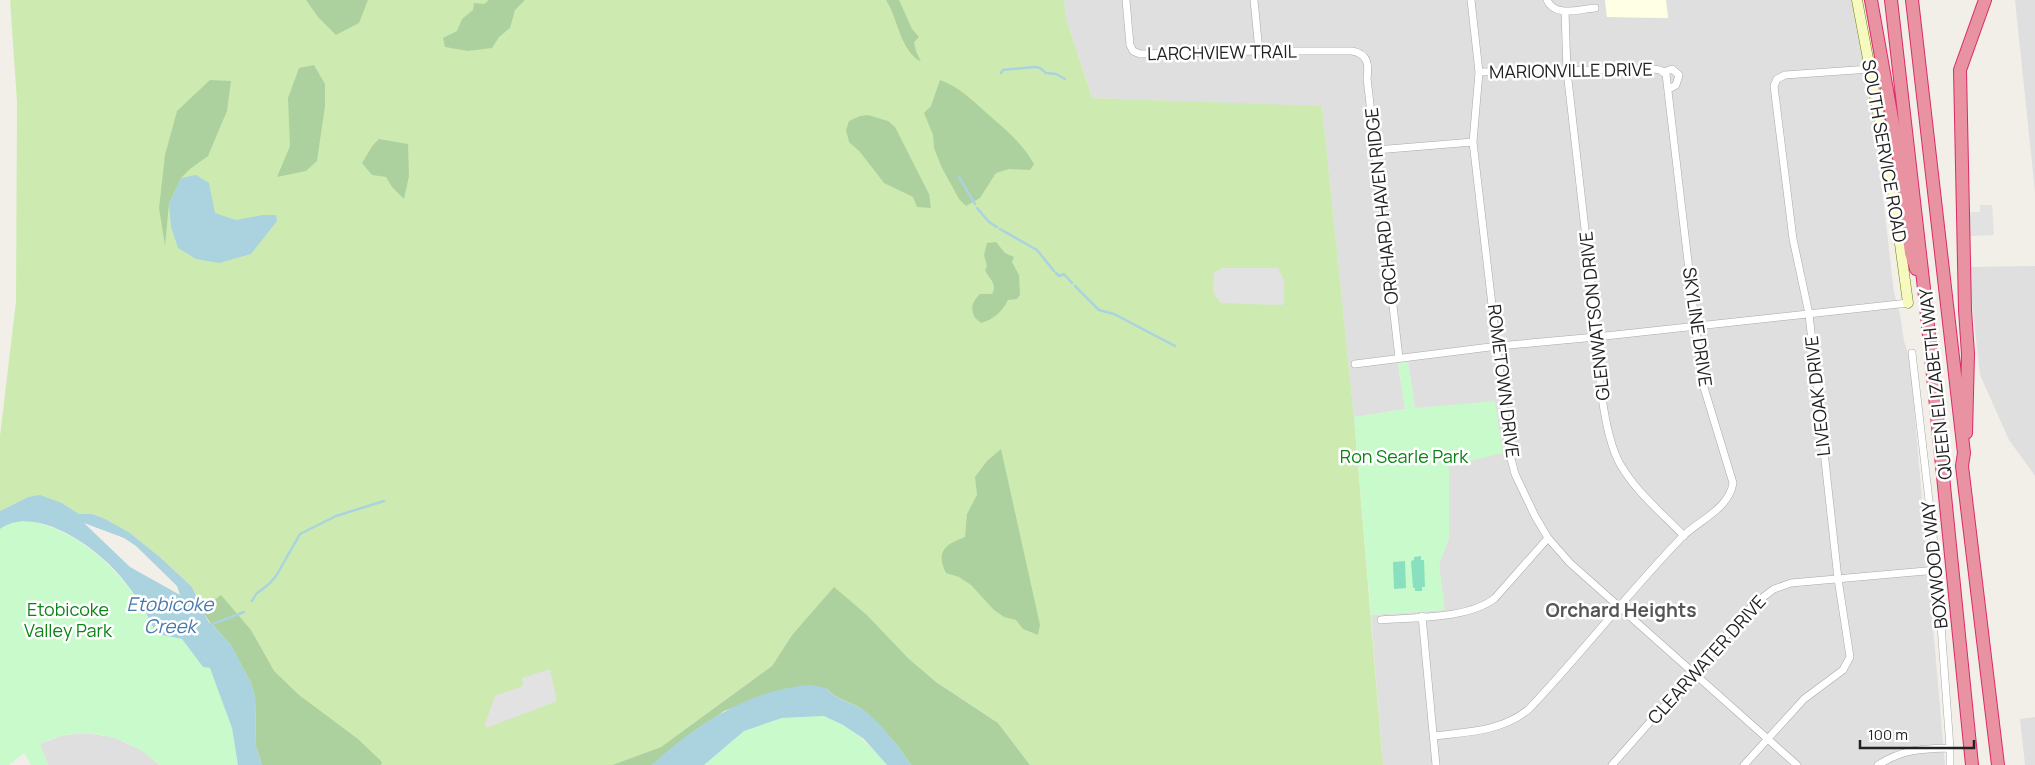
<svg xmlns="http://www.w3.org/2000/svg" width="2035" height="765" viewBox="0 0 2035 765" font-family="Manrope,sans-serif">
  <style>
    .residential { fill: #e0dfdf }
    .education { fill: #ffffe5 }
    .grass { fill: #cdebb0 }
    .forest { fill: #add19e }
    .park { fill: #c8facc }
    .pitch { fill: #88e0be }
    .parking { fill: #e2e2e2 }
    .water { fill: #aad3df; fill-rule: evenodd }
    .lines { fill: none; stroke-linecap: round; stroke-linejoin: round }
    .stream { stroke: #aad3df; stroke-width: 2.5 }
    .minor-casing { stroke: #a9a9a9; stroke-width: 8 }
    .secondary-casing { stroke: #707d05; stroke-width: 11 }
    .motorway-casing { stroke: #dc2a67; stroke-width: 14 }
    .minor { stroke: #fff; stroke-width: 7 }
    .secondary { stroke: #f7fabf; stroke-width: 10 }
    .motorway { stroke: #e892a2; stroke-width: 12 }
    .labels { text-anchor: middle; stroke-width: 5; stroke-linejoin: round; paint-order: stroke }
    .street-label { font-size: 18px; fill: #222; stroke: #fff }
    .park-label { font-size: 18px; fill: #0c8416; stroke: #fff }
    .water-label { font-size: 19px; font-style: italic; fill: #4a7aab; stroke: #fff }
    .neighbourhood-label { font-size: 19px; font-weight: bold; fill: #555; stroke: #fff }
  </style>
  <rect width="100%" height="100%" fill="#f2efe9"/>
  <path class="residential" d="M 1064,0 L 1605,0 L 1607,17 L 1668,18 L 1666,0 L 1863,0 L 1869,75 L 1894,293 L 1900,314 L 1904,341 L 1910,360 L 1945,765 L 1383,765 L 1371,615 L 1444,610 L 1439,564 L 1449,538 L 1449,466 L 1415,408 L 1408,362 L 1398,363 L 1405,409 L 1354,417 L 1322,107 L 1092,98 L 1066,18 Z
    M 2015,0 L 2035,0 L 2035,192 Z
    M 2035,266 L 2035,476 L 2009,440 L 1980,375 L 1968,267 Z
    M 2035,717 L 2035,765 L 2025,765 L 2020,719 Z
    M 84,733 L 113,737 L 146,752 L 159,765 L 48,765 L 40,744 L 61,736 Z"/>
  <path class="education" d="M 1605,0 L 1666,0 L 1668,18 L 1607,17 Z"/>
  <path class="grass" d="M 10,0 L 1064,0 L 1066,18 L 1092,98 L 1322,106 L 1354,417 L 1383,765 L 1030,765 L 998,723 L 936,682 L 908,658 L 867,615 L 834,588 L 792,635 L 772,666 L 661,747 L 612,765 L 381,765 L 381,762 L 255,696 L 209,621 L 192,587 L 161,558 L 130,533 L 92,514 L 79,514 L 62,503 L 28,497 L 0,511 L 0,436 L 16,301 L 17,102 Z"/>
  <path class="forest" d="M 306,0 L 368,0 L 359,23 L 336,35 L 318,17 Z
    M 489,0 L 525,0 L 515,10 L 510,28 L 499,37 L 492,48 L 468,51 L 445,47 L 443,38 L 457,31 L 462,19 L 473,10 L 474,3 L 484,4 Z
    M 886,0 L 899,0 L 900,2 L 912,29 L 919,37 L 914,42 L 916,51 L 921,62 C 899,48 899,21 886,0 Z
    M 314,65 L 325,84 L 325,106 L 317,161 L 306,171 L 277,177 L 290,146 L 288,98 L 299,68 Z
    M 210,80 L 231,81 L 227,111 L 208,156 L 190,169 L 181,178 L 169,204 L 165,246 L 159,208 L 165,155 L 177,111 Z
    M 940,80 C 960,87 974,102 990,116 C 1007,131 1023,144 1034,164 L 1030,170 L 1009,169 L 996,173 L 980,198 L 966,206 L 959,199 L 942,168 L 934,148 L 933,135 L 924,113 L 931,106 Z
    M 868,115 L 888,121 L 895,127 L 929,194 L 931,208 L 917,207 L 913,197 L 884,183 L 860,152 L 849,142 L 846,130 L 849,121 L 860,116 Z
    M 379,139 L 408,144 L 409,176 L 404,199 L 392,187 L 386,177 L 372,175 L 362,163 L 373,145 Z
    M 996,242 L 1005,253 L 1014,257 L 1012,262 L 1019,275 L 1020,295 L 1017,299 L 1008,300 C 1003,311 993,320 981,323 L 975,318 C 970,308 972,302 980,294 L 992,294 C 998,284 989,279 985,270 L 987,266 L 984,255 L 987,243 Z
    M 1001,449 L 1040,625 L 1038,635 L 1023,629 L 1016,620 L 1004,617 L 994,610 L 971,585 L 959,577 L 946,573 C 935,551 946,544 965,537 L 967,514 L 977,495 L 975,477 L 987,461 Z
    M 834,587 L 867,615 L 908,658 L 936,682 L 998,723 L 1030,765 L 911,765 C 900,748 877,719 860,708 C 849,701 835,699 826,688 L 745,703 L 724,711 L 652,765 L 612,765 L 661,747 L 772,666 L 792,635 Z
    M 221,595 L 251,630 L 274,671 L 299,695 L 358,739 L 382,762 L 381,765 L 262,765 L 256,747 L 255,696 L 251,683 L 231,645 L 209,621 L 202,610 Z"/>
  <path class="park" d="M 1408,362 L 1415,408 L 1495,401 L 1503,453 L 1449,466 L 1449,538 L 1439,564 L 1445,610 L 1371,615 L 1354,417 L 1405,409 L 1398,363 Z
    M 27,520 C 84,532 129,577 154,629 L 162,635 L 182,639 L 203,667 L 211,668 L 232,728 L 238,765 L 159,765 C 134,740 97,728 62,736 C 55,737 47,741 40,744 L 48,765 L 31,765 L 24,753 L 9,765 L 0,765 L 0,529 L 8,523 Z
    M 824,716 C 855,730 865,740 887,765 L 704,765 L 744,731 L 782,718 Z"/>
  <path class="pitch" d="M 1421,556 L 1421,560 L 1424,560 L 1425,587 L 1422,587 L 1422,591 L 1415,591 L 1415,588 L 1413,588 L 1411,561 L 1414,560 L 1414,557 Z
    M 1405,561 L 1406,588 L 1394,589 L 1393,562 Z"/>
  <path class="parking" d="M 1980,205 L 1992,205 L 1994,235 L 1970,236 L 1969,212 L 1980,212 Z
    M 1222,268 L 1278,268 L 1284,280 L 1284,303 L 1282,305 L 1221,303 L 1213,293 L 1214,273 Z
    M 550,669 L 557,701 L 486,728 L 485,724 L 495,696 L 523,686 L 522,678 Z"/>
  <path class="water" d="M 196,175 L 209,183 L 215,213 L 236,220 L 263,215 L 276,215 L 277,221 L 251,254 L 219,263 L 196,259 L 178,248 L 171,227 L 169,204 L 181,178 Z
    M 40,495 L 62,503 L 79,514 L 92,514 L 105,519 L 130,533 L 161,558 L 192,587 L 208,621 L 231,645 L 251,683 L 255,696 L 256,747 L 262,765 L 238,765 L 232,728 L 210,668 L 203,667 L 182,639 L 162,635 L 154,629 C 146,611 134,593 121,577 C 98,549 36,503 0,529 L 0,511 L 28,497 ZM 84,523 L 124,538 L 136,546 L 177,586 L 180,595 L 130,567 Z
    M 810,685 L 826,688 C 835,699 848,701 860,708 C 877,718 900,748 911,765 L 887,765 L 864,739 L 843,725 L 824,716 L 782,718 L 744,731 L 704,765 L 652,765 C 695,725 751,689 810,685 Z"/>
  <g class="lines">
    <path class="stream" d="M 1001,73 L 1003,70 L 1035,67 L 1040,68 L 1046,73 L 1056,74 L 1065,79
      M 959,177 L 975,204
      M 977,208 L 989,222 L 997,227
      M 1000,229 L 1037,250 L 1054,271
      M 1056,273 L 1059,276 L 1064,274 L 1072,283
      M 1075,286 L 1099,310 L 1114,314 L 1175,346
      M 252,601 L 256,594 L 268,585 L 276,576 L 300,534 L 336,516 L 384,501
      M 210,625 L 244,612"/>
    <defs>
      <path id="minor" d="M 1126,0 L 1130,45 L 1133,51 L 1140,54 L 1259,51 L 1352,51 C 1368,54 1369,64 1367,78 L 1399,358
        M 1254,0 L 1259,51
        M 1471,0 L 1479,72 L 1473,142 L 1509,451 L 1515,474 L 1535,516 L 1548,538 L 1570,563 L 1797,765
        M 1547,0 C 1555,18 1579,9 1595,8
        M 1565,11 L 1567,71 L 1596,326 C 1597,362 1603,434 1620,464 C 1636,492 1662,513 1684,536
        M 1664,72 L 1672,69 L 1679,75 L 1676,85 L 1669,89
        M 1376,150 L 1473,142
        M 1912,353 L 1937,570 L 1950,748 L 1950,765
        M 1355,364 L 1498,346 L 1596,337 L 1908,303
        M 1422,616 L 1436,765
        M 1381,620 C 1415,617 1469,619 1495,598 L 1548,538
        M 1433,736 C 1467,732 1501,732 1529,709 C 1582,653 1629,592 1682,537 C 1699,520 1729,509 1733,483 L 1702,381 L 1666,74 L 1660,70 L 1654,69 L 1479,72
        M 1612,765 L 1754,604 L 1774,589 L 1791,583 L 1937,570
        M 1744,765 L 1804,699 L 1843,670 L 1850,657 L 1838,579 L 1809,314 L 1793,239 L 1774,86 L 1777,79 L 1785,75 L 1870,69
        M 1878,765 C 1903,749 1921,749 1950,748"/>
      <path id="secondary" d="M 1857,0 L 1893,192 L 1908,303"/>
      <path id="motorway" d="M 1871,0 L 1899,158 L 1911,253 L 1916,269
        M 1891,0 L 1926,306 L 1972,765
        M 1912,0 L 1964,453 L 1962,466 L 1998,765
        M 1966,433 L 1968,354 L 1965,310 L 1960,70 L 1985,0"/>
    </defs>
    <use href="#minor" class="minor-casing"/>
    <use href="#secondary" class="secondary-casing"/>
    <use href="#motorway" class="motorway-casing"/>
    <use href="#minor" class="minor"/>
    <use href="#secondary" class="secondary"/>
    <use href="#motorway" class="motorway"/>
  </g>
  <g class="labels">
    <g class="street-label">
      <text transform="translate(1222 53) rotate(-1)" y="6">LARCHVIEW TRAIL</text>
      <text transform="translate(1571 71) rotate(-1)" y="6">MARIONVILLE DRIVE</text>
      <text transform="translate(1884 151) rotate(80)" y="6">SOUTH SERVICE ROAD</text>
      <text transform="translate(1382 206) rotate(-96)" y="6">ORCHARD HAVEN RIDGE</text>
      <text transform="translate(1595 316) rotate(-96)" y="6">GLENWATSON DRIVE</text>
      <text transform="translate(1697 327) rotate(82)" y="6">SKYLINE DRIVE</text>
      <text transform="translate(1503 381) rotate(83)" y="6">ROMETOWN DRIVE</text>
      <text transform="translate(1936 384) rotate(-96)" y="6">QUEEN ELIZABETH WAY</text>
      <text transform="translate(1818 396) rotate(-96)" y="6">LIVEOAK DRIVE</text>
      <text transform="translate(1935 565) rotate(-96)" y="6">BOXWOOD WAY</text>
      <text transform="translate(1707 660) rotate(-48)" y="6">CLEARWATER DRIVE</text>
    </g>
    <g class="park-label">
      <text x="1404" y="463">Ron Searle Park</text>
      <text x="68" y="616">Etobicoke<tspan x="68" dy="21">Valley Park</tspan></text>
    </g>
    <g class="water-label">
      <text x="170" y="611">Etobicoke<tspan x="170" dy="22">Creek</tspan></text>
    </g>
    <g class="neighbourhood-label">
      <text x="1621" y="617">Orchard Heights</text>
    </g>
  </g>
  <path d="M1860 740v8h114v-8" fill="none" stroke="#222222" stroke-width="2.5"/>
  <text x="1868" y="740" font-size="15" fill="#222222" stroke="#ffffff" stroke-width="4" paint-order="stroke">100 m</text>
</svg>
